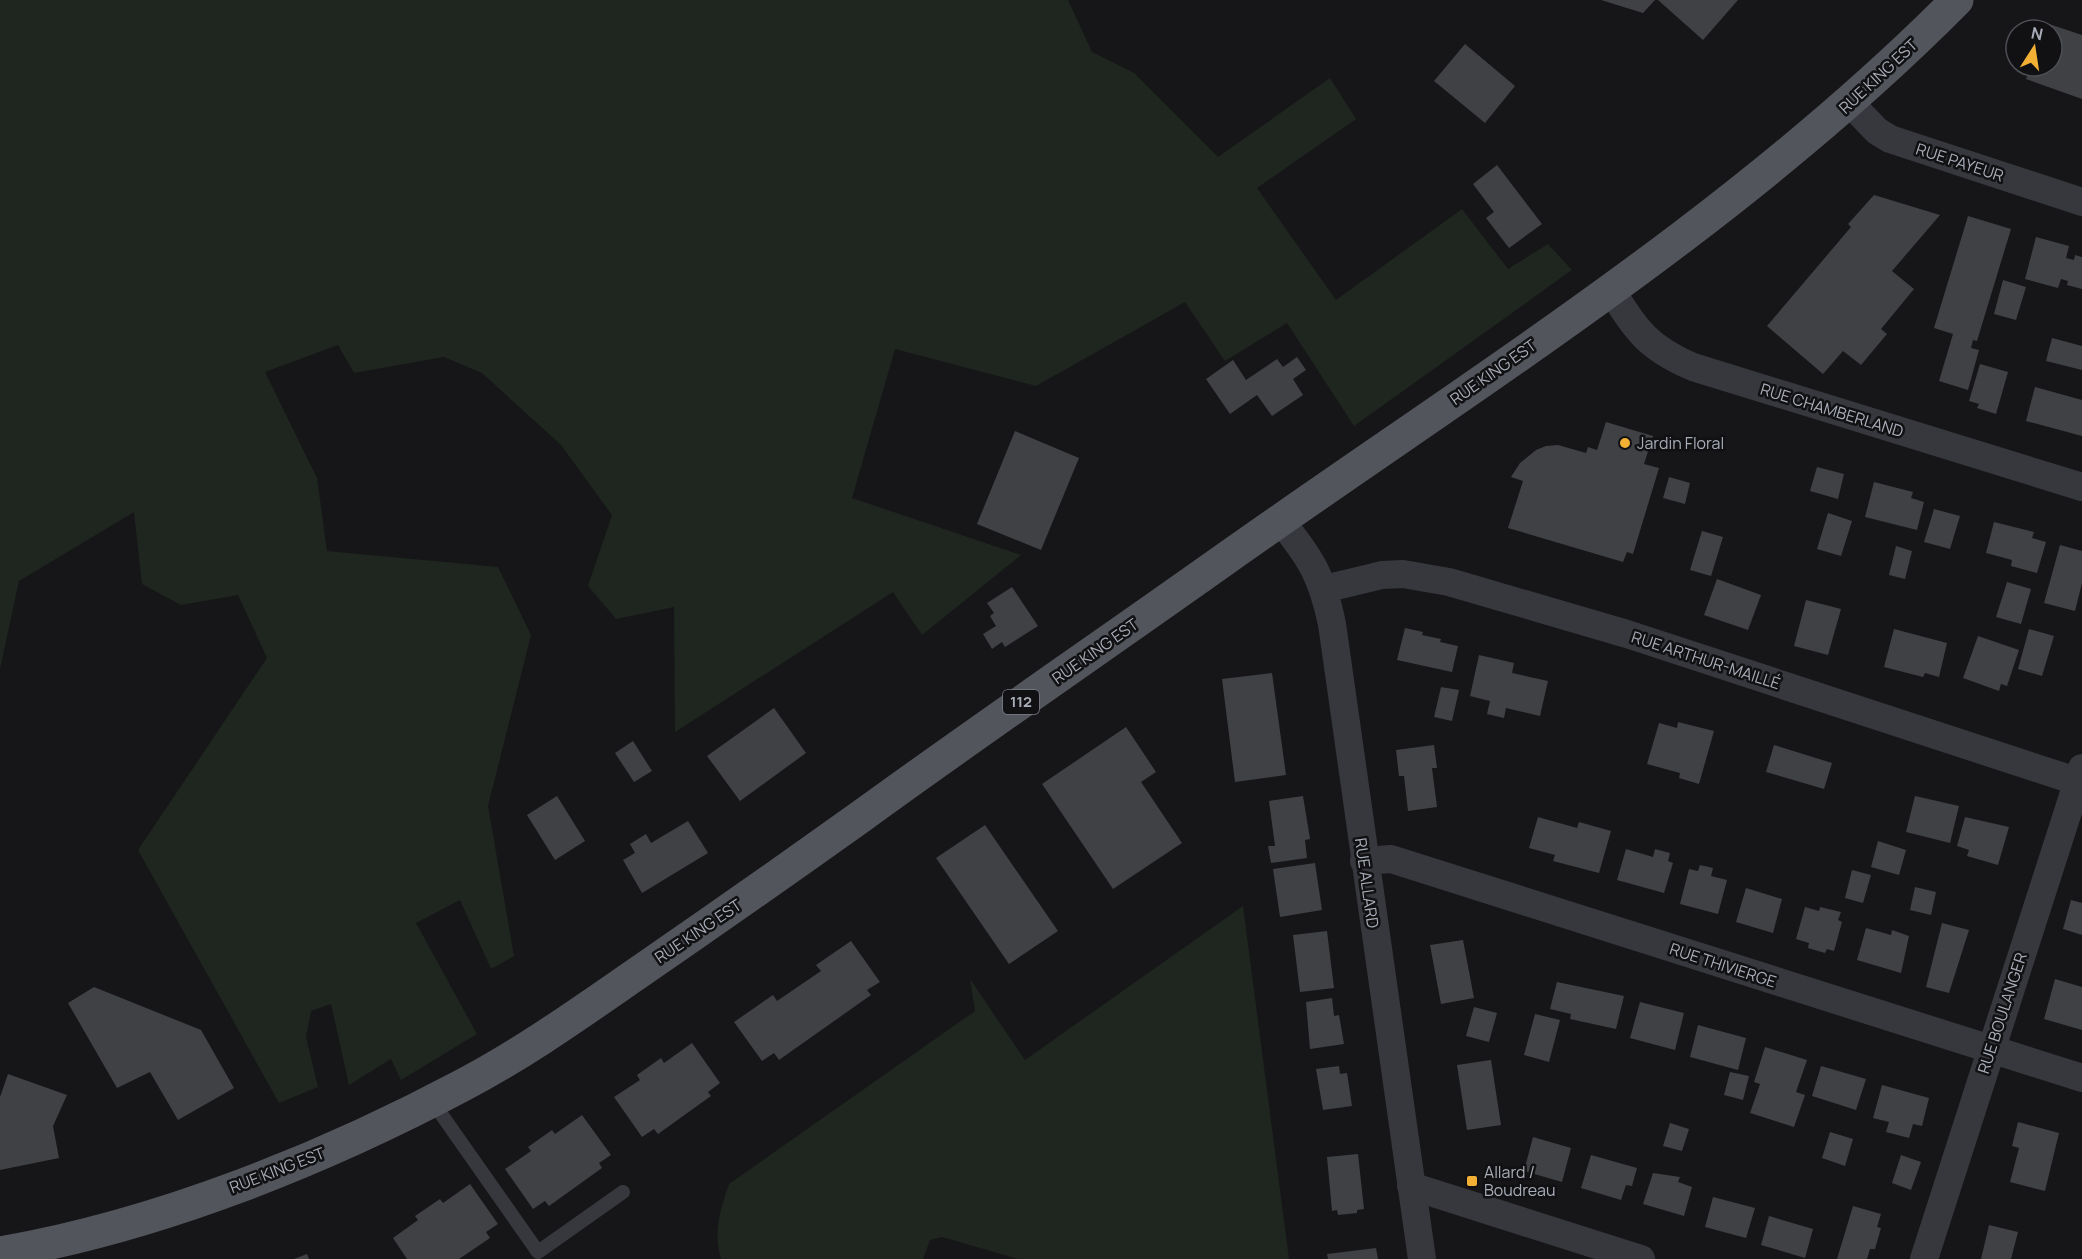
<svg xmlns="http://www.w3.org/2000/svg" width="2082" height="1259" viewBox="0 0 2082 1259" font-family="Manrope,sans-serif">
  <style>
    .green { fill: #1e261f }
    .building { fill: #404145 }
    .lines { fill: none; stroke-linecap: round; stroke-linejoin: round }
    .lane { stroke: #37383d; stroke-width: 14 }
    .street { stroke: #37383d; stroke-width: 28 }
    .primary { stroke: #53555c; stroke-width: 33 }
    .poi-dot { fill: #f2b134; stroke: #111113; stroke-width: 2 }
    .labels { text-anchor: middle; stroke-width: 5; stroke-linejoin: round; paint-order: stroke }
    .shield { fill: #111113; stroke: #7b7e86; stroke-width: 1.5 }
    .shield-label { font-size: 15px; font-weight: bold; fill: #a8adb8 }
    .street-label { font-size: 16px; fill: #a8adb8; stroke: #111113 }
    .poi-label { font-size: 16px; fill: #a8adb8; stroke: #111113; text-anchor: start }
  </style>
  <rect width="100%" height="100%" fill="#161618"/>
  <path class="green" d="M 0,0 L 1068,0 L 1092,52 L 1134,73 L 1218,157 L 1330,78 L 1356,119 L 1257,188 L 1336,300 L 1462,209 L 1508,269 L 1548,244 L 1572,270 L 1354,426 L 1287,323 L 1225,361 L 1185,302 L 1036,386 L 895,349 L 852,498 L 1021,555 L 922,635 L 893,592 L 675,732 L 674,607 L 616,619 L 588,586 L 612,515 L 561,445 L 482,373 L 444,357 L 354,373 L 338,345 L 265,372 L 317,478 L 327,551 L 498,567 L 531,635 L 488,806 L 514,956 L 491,969 L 460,900 L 416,923 L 477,1034 L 401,1080 L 391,1059 L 349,1085 L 331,1004 L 311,1011 L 306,1037 L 318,1087 L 279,1103 L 138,850 L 267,658 L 238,595 L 181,605 L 142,584 L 134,512 L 19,581 L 0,669 Z
    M 1243,906 L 1289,1259 L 1018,1259 L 942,1237 L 930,1240 L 923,1259 L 721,1259 C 713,1231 720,1211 729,1184 L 975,1011 L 970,979 L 1025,1060 Z"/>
  <path class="building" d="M 1601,0 L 1655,0 L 1643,13 Z
    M 1658,0 L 1738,0 L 1703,40 Z
    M 2046,23 L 2082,35 L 2082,99 L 2026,79 L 2031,66 L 2052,66 L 2052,30 L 2043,30 Z
    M 1465,44 L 1515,86 L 1485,123 L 1434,81 Z
    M 1497,165 L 1542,224 L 1509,248 L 1486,218 L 1494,212 L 1473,184 Z
    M 1874,195 L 1940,215 L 1892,271 L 1914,289 L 1881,329 L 1887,334 L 1861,365 L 1843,351 L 1823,374 L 1767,326 L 1851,227 L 1848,224 Z
    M 1968,216 L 2011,229 L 1977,341 L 1973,340 L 1971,348 L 1979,350 L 1968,390 L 1939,381 L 1953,334 L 1934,328 Z
    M 2036,237 L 2069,246 L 2066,258 L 2074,260 L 2075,255 L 2082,257 L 2082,289 L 2067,285 L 2068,281 L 2061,279 L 2058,288 L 2025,279 Z
    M 2003,280 L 2026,287 L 2016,320 L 1994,314 Z
    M 2052,338 L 2082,346 L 2082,370 L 2046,361 Z
    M 1297,357 L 1306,370 L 1293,379 L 1303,395 L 1272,416 L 1257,395 L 1230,414 L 1206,379 L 1233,360 L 1246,380 L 1277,359 L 1283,367 Z
    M 1980,364 L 2008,372 L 1996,414 L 1977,408 L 1979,404 L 1969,401 Z
    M 2035,387 L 2082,400 L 2082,436 L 2026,421 Z
    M 1606,422 L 1653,436 L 1644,464 L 1659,468 L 1633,554 L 1627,552 L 1623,562 L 1508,528 L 1523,481 L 1511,477 L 1520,463 L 1536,450 L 1546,446 L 1558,445 L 1586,453 L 1588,447 L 1597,450 Z
    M 1015,431 L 1079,458 L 1041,550 L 977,524 Z
    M 1817,467 L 1844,474 L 1838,499 L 1810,491 Z
    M 1669,477 L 1690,483 L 1685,504 L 1663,498 Z
    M 1874,482 L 1913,492 L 1911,498 L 1924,502 L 1917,530 L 1865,517 Z
    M 1934,509 L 1960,516 L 1950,549 L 1924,542 Z
    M 1828,513 L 1852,521 L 1841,556 L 1817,549 Z
    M 1994,522 L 2034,532 L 2032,538 L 2046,542 L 2037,573 L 2011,566 L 2012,560 L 1986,553 Z
    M 1702,531 L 1723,537 L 1711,576 L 1690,570 Z
    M 2060,545 L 2082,551 L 2082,583 L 2075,611 L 2044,603 Z
    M 1896,546 L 1912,551 L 1905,579 L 1889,575 Z
    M 1717,579 L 1761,595 L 1748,630 L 1704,615 Z
    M 2007,582 L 2031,589 L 2021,624 L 1996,617 Z
    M 1012,587 L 1038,626 L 1005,647 L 1002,642 L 992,649 L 983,634 L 996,626 L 990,616 L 994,613 L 987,603 Z
    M 1806,600 L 1841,609 L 1828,655 L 1794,646 Z
    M 1405,628 L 1423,632 L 1422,635 L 1441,639 L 1440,642 L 1458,646 L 1452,672 L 1397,660 Z
    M 1894,629 L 1947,643 L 1939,677 L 1925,673 L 1923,677 L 1884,667 Z
    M 2029,629 L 2054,636 L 2042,676 L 2018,669 Z
    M 1978,636 L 2019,650 L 2007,686 L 2001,684 L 1999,691 L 1963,678 Z
    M 1479,655 L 1514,663 L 1512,673 L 1548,681 L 1540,716 L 1506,708 L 1504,718 L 1487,714 L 1490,701 L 1470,696 Z
    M 1272,673 L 1286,775 L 1235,782 L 1222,679 Z
    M 1441,687 L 1459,690 L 1452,721 L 1434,717 Z
    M 774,708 L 806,753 L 740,801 L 707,756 Z
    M 1678,722 L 1714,731 L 1699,784 L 1679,778 L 1680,773 L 1647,764 L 1659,723 L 1677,728 Z
    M 1126,727 L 1156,772 L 1141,782 L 1182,843 L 1113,889 L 1042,784 Z
    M 633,741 L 652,771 L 634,782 L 615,753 Z
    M 1434,745 L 1437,768 L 1432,768 L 1437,807 L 1408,811 L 1404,776 L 1399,776 L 1396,750 Z
    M 1774,745 L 1832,763 L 1824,789 L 1766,772 Z
    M 557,796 L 585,841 L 555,860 L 527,815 Z
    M 1303,796 L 1310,839 L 1305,840 L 1307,858 L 1271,863 L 1268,846 L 1275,846 L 1269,801 Z
    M 1915,796 L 1959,806 L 1950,843 L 1906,832 Z
    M 1538,817 L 1577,828 L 1579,822 L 1611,831 L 1599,873 L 1553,861 L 1555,855 L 1529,848 Z
    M 1965,817 L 2009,827 L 1998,865 L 1967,856 L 1969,850 L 1957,846 Z
    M 688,821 L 708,853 L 642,893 L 623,860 L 635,853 L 630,844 L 646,834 L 651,843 Z
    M 985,825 L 1058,931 L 1009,964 L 936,858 Z
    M 1878,841 L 1906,850 L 1899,875 L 1871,867 Z
    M 1626,849 L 1653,857 L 1655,849 L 1670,853 L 1668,861 L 1673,863 L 1664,893 L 1617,880 Z
    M 1315,863 L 1322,910 L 1280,917 L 1273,869 Z
    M 1700,865 L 1713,868 L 1711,876 L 1727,880 L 1718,914 L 1680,904 L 1689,869 L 1698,871 Z
    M 1852,870 L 1871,875 L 1863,903 L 1845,898 Z
    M 1915,887 L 1936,892 L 1931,915 L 1910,910 Z
    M 1746,888 L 1782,899 L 1773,933 L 1736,922 Z
    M 2071,900 L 2082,903 L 2082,935 L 2063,929 Z
    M 1805,907 L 1819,911 L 1820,907 L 1841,912 L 1838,920 L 1842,922 L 1834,951 L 1827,949 L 1825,953 L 1808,948 L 1809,943 L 1796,939 Z
    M 1942,923 L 1969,930 L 1949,993 L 1926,987 Z
    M 1866,928 L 1891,935 L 1892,930 L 1909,936 L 1901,973 L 1857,960 Z
    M 1327,931 L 1334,988 L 1300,992 L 1293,935 Z
    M 1463,940 L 1474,998 L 1441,1004 L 1430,945 Z
    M 851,941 L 880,982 L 867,990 L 871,995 L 779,1060 L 774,1053 L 762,1061 L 734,1022 L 773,995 L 777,1001 L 821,971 L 816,965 Z
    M 2055,979 L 2082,987 L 2082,1030 L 2044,1019 Z
    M 1557,982 L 1624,996 L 1616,1029 L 1570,1019 L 1571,1014 L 1550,1009 Z
    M 94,987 L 201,1030 L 234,1088 L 178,1120 L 150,1072 L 117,1088 L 68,1003 Z
    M 1332,998 L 1334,1016 L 1339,1015 L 1344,1044 L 1310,1049 L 1306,1002 Z
    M 1640,1002 L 1684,1013 L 1675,1050 L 1630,1038 Z
    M 1474,1007 L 1497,1013 L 1489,1042 L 1466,1036 Z
    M 1535,1014 L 1560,1020 L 1549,1062 L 1524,1055 Z
    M 1698,1025 L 1746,1038 L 1738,1070 L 1690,1057 Z
    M 692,1043 L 720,1083 L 708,1092 L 711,1096 L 658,1134 L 654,1129 L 642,1137 L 614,1097 L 640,1080 L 637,1075 L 661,1058 L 664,1063 Z
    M 1765,1047 L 1807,1060 L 1796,1092 L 1805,1095 L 1794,1127 L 1750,1113 L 1760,1084 L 1754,1082 Z
    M 1491,1060 L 1501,1125 L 1467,1130 L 1457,1065 Z
    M 1339,1066 L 1340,1074 L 1347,1073 L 1352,1106 L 1323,1110 L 1316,1069 Z
    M 1821,1066 L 1866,1079 L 1856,1110 L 1812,1096 Z
    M 1730,1072 L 1749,1076 L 1743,1100 L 1724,1095 Z
    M 8,1074 L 67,1095 L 53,1126 L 59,1158 L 0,1170 L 0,1097 Z
    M 1882,1085 L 1929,1098 L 1922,1126 L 1913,1124 L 1909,1138 L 1886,1132 L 1889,1122 L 1873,1118 Z
    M 582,1115 L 611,1155 L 599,1163 L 602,1168 L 549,1206 L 545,1201 L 533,1209 L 505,1169 L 531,1151 L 528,1147 L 552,1130 L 555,1134 Z
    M 2018,1122 L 2059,1133 L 2045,1191 L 2010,1182 L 2019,1148 L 2012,1146 Z
    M 1670,1123 L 1689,1129 L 1682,1151 L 1663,1146 Z
    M 1830,1132 L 1853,1139 L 1845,1166 L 1822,1158 Z
    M 1533,1137 L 1571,1148 L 1562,1182 L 1524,1171 Z
    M 1358,1154 L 1364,1209 L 1357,1210 L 1357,1213 L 1338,1215 L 1337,1210 L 1332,1211 L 1327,1157 Z
    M 1591,1155 L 1637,1168 L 1632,1186 L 1626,1185 L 1621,1200 L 1581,1188 Z
    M 1901,1155 L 1921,1162 L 1911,1190 L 1892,1183 Z
    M 1653,1173 L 1680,1177 L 1678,1182 L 1692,1187 L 1684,1216 L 1643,1204 Z
    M 470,1184 L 498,1224 L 486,1232 L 490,1238 L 459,1259 L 407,1259 L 393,1238 L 418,1220 L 415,1216 L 440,1199 L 443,1203 Z
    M 1713,1197 L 1755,1208 L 1746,1238 L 1705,1227 Z
    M 1853,1206 L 1881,1214 L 1877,1227 L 1881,1228 L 1875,1249 L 1870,1249 L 1867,1259 L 1837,1259 Z
    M 1769,1216 L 1813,1229 L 1805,1258 L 1761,1245 Z
    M 1989,1225 L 2018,1232 L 2011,1259 L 1981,1259 Z
    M 1376,1248 L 1378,1259 L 1328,1259 L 1327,1254 Z
    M 307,1254 L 309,1259 L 294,1259 Z"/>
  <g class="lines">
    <path class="lane" d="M 432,1101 L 538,1252 L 623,1192"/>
    <path class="street" d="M 1850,103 L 1877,131 L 1890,139 L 2082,202
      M 1611,290 C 1637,331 1647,347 1693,367 L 2082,487
      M 1280,520 C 1311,558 1322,576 1332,624 L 1422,1259
      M 1324,589 L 1382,575 L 1403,574 L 1449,582 L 1627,634 L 2082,783
      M 1364,861 L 1391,859 L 2082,1078
      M 1411,1186 L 1641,1259
      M 1924,1259 L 2082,768"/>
    <path class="primary" d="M 0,1253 C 157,1226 322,1160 463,1085 C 522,1054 577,1015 632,977 C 709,924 786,870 863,815 C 984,727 1107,643 1228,557 C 1478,380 1741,218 1957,0"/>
  </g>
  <g class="poi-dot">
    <circle cx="1625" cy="443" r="6"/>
    <rect x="1466" y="1175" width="12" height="12" rx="3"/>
  </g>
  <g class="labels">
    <rect class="shield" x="1003" y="690" width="36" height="24" rx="4.5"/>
    <g class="shield-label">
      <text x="1021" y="707">112</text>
    </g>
    <g class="street-label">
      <text transform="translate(1878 76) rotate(-43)" y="6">RUE KING EST</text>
      <text transform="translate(1960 162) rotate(18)" y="6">RUE PAYEUR</text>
      <text transform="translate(1493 372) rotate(-35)" y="6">RUE KING EST</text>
      <text transform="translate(1832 410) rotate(17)" y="6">RUE CHAMBERLAND</text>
      <text transform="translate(1095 651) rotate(-35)" y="6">RUE KING EST</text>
      <text transform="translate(1706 660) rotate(18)" y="6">RUE ARTHUR-MAILLÉ</text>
      <text transform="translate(1367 883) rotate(82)" y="6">RUE ALLARD</text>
      <text transform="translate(698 931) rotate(-34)" y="6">RUE KING EST</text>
      <text transform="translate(1723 965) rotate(18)" y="6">RUE THIVIERGE</text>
      <text transform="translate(2002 1013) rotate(-72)" y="6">RUE BOULANGER</text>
      <text transform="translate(277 1170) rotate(-21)" y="6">RUE KING EST</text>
    </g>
    <g class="poi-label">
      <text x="1637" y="449">Jardin Floral</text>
      <text x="1484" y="1178">Allard /<tspan x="1484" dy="18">Boudreau</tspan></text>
    </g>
  </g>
  <g transform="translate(2034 48) rotate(12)"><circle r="28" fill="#111113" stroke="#4d4f55" stroke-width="1.5"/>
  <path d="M0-4.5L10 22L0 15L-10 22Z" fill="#f2b134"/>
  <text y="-9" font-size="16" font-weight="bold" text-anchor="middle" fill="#a8adb8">N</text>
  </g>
</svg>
